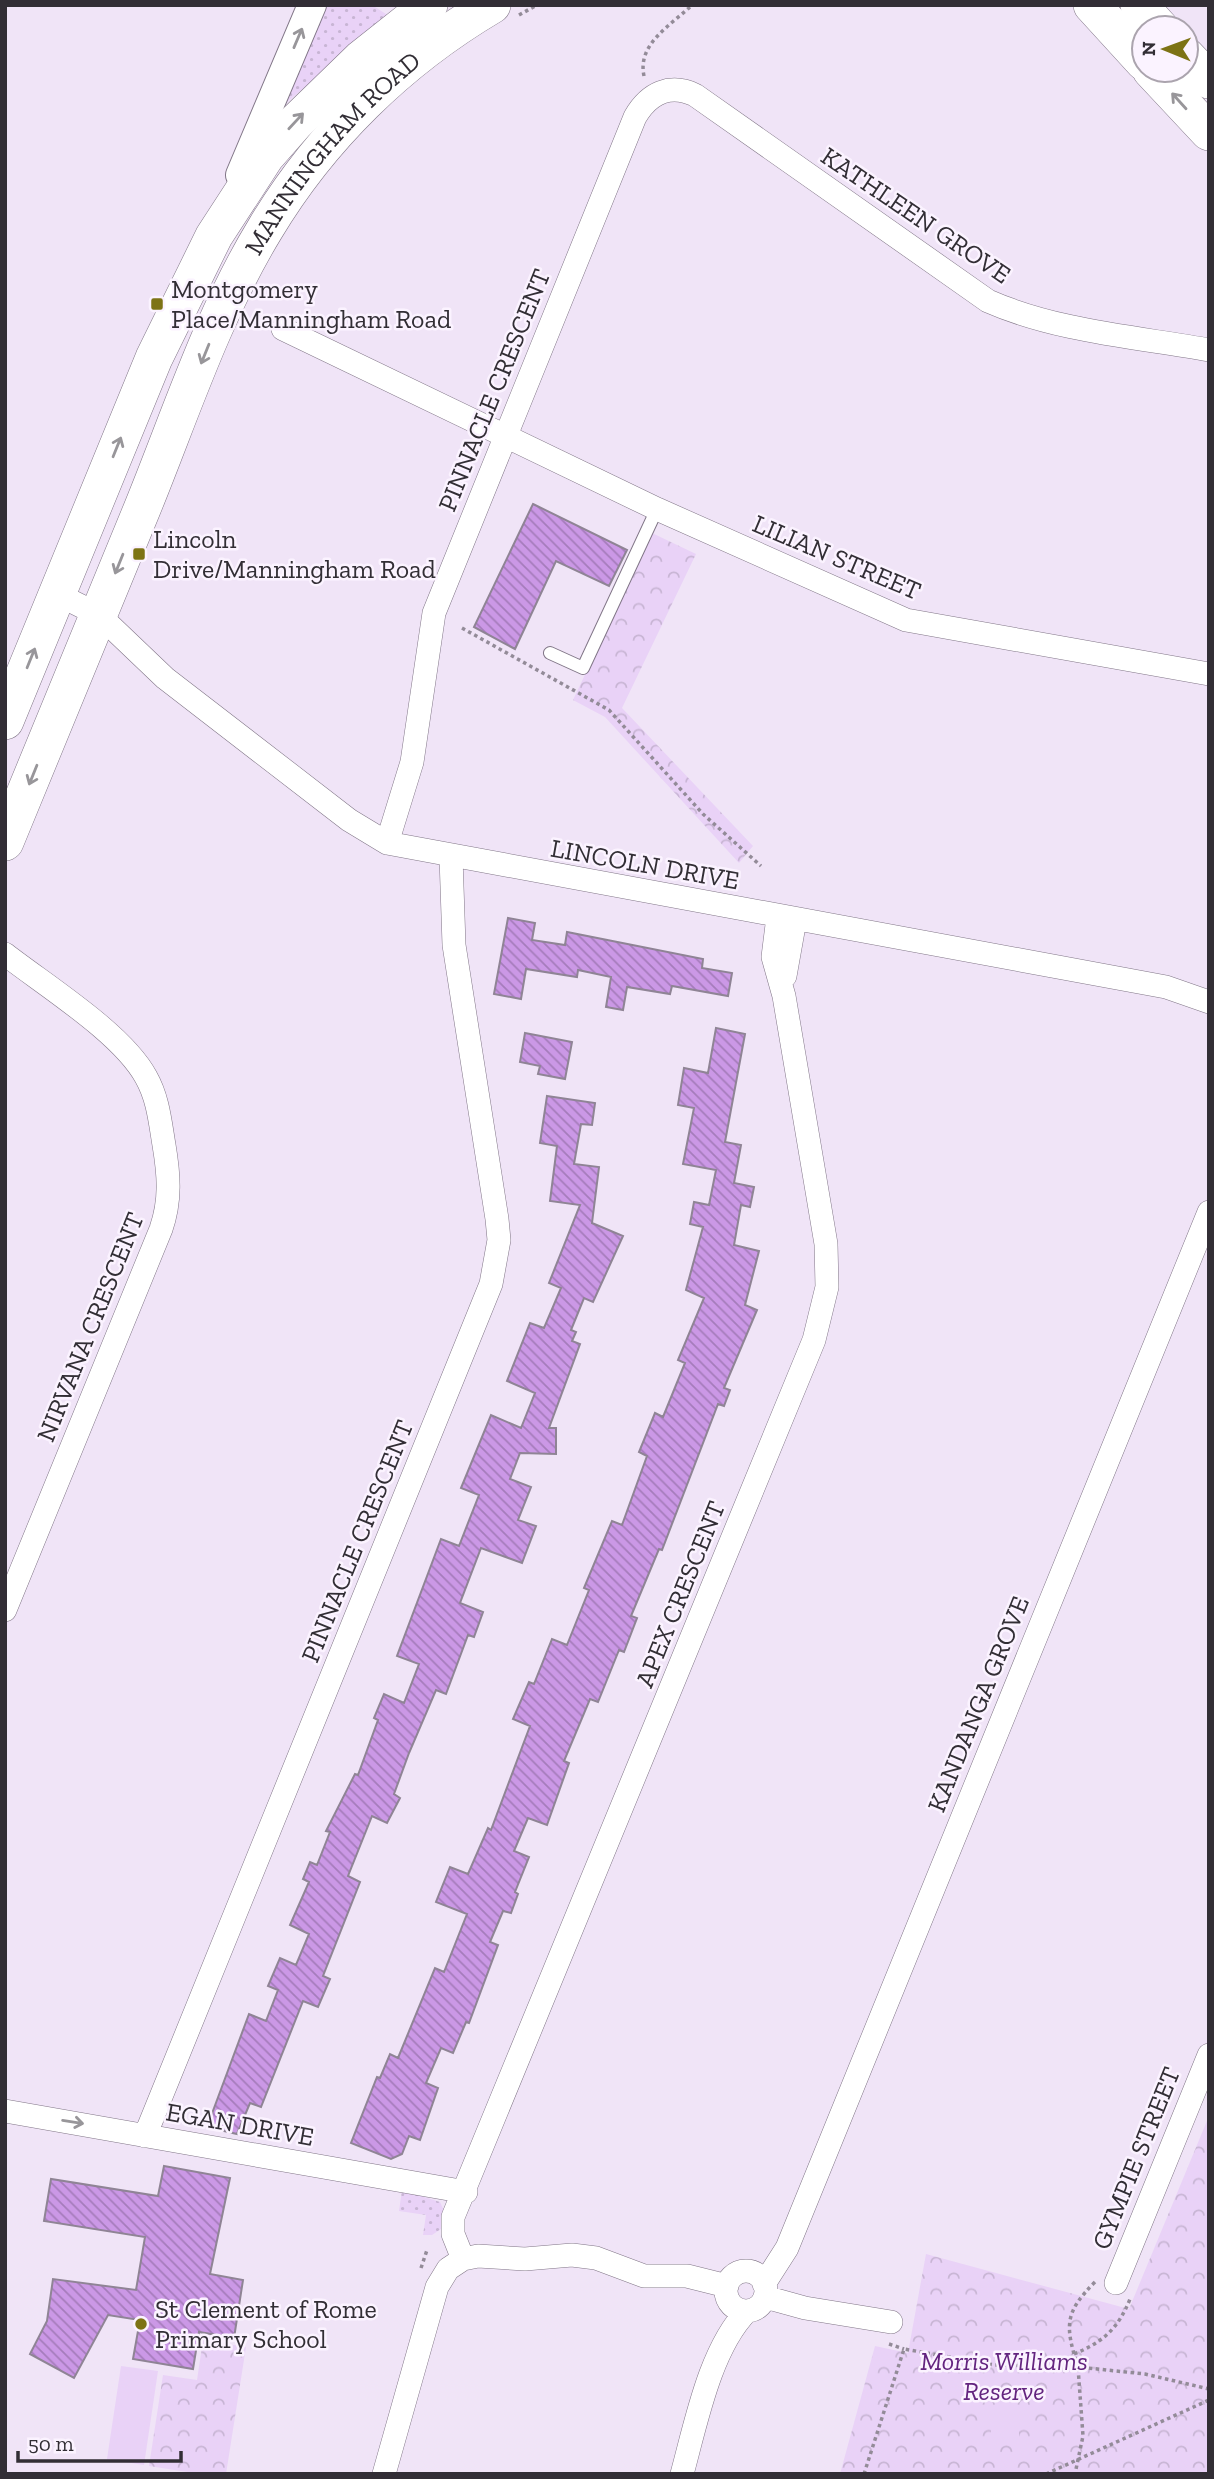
<svg xmlns="http://www.w3.org/2000/svg" width="1214" height="2479" viewBox="0 0 1214 2479" font-family="'Zilla Slab',serif">
  <style>
    .grass { fill: url(#grass-dots) }
    .forest { fill: url(#forest-crowns) }
    .pitch { fill: #e9d2f7 }
    .building { fill: url(#building-back-hatch); stroke: #8f8495; stroke-width: 2 }
    .lines { fill: none; stroke-linecap: round; stroke-linejoin: round }
    .service-casing { stroke: #817687; stroke-width: 14 }
    .minor-casing { stroke: #817687; stroke-width: 24 }
    .tertiary-casing { stroke: #817687; stroke-width: 30 }
    .primary-casing { stroke: #817687; stroke-width: 38 }
    .path { stroke: #938b98; stroke-width: 3.5; stroke-dasharray: 3.5 3.5; stroke-linecap: butt }
    .service { stroke: #fff; stroke-width: 12 }
    .minor { stroke: #fff; stroke-width: 23 }
    .tertiary { stroke: #fff; stroke-width: 28 }
    .primary { stroke: #fff; stroke-width: 37 }
    .oneway { stroke: #98969a }
    .poi-dot { fill: #7d7315; stroke: #fbf3ff; stroke-width: 2.5 }
    .labels { text-anchor: middle; stroke-width: 5; stroke-linejoin: round; paint-order: stroke }
    .street-label { font-size: 26px; fill: #322e35; stroke: #fbf3ff }
    .poi-label { font-size: 26px; fill: #322e35; stroke: #fbf3ff; text-anchor: start }
    .park-label { font-size: 26px; font-style: italic; fill: #63247f; stroke: #fbf3ff }
  </style>
  <defs>
    <pattern id="grass-dots" width="8" height="8" patternUnits="userSpaceOnUse" patternTransform="scale(1.75)"><rect width="8" height="8" fill="#e9d2f7"/><path d="M2 2h.1M6 6h.1" fill="none" stroke="#c8b5d4" stroke-width="1.8" stroke-linecap="round"/></pattern>
    <pattern id="forest-crowns" width="20" height="18" patternUnits="userSpaceOnUse" patternTransform="scale(1.75)"><rect width="20" height="18" fill="#e9d2f7"/><path d="M2 6a3 3 0 1 1 6 0M12 15a3 3 0 1 1 6 0" fill="none" stroke="#c8b5d4"/></pattern>
    <pattern id="building-back-hatch" width="6" height="6" patternUnits="userSpaceOnUse" patternTransform="scale(1.75)"><rect width="6" height="6" fill="#cb98e6"/><path d="M-1 5l2 2M0 0l6 6M5-1l2 2" fill="none" stroke="#a57cbb"/></pattern>
  </defs>
  <rect width="100%" height="100%" fill="#f0e4f7"/>
  <path class="grass" d="M 322,5 L 372,5 L 389,16 L 287,102 L 284,100 Z
    M 402,2190 L 440,2202 L 446,2215 L 444,2227 L 432,2235 L 423,2235 L 426,2215 L 399,2211 Z"/>
  <path class="forest" d="M 652,533 L 696,554 L 622,708 L 753,846 L 739,863 L 605,717 L 573,700 Z
    M 1209,2116 L 1209,2474 L 840,2474 L 875,2346 L 908,2353 L 926,2254 L 1129,2309 Z
    M 203,2340 L 246,2347 L 226,2474 L 200,2474 L 149,2466 L 163,2375 L 197,2380 Z"/>
  <path class="pitch" d="M 121,2366 L 158,2371 L 144,2465 L 107,2459 Z
    M 991,2409 L 1019,2409 L 1019,2438 L 991,2438 Z"/>
  <path class="building" d="M 533,504 L 627,550 L 609,586 L 556,561 L 515,649 L 474,627 Z
    M 508,918 L 535,923 L 532,940 L 565,945 L 567,932 L 703,959 L 702,968 L 732,973 L 728,996 L 672,986 L 670,994 L 627,987 L 623,1010 L 606,1007 L 611,977 L 578,970 L 577,977 L 526,969 L 521,999 L 494,994 Z
    M 716,1028 L 745,1034 L 725,1142 L 741,1145 L 734,1183 L 754,1187 L 750,1207 L 741,1205 L 734,1245 L 759,1251 L 745,1305 L 757,1310 L 724,1388 L 730,1390 L 724,1406 L 718,1404 L 662,1550 L 659,1549 L 631,1616 L 637,1618 L 624,1652 L 619,1650 L 598,1702 L 590,1699 L 564,1761 L 569,1763 L 547,1825 L 528,1818 L 514,1851 L 529,1857 L 515,1892 L 518,1894 L 511,1913 L 503,1911 L 490,1942 L 498,1945 L 469,2023 L 466,2022 L 453,2053 L 441,2048 L 426,2083 L 438,2088 L 420,2140 L 409,2136 L 402,2154 L 391,2159 L 351,2143 L 377,2077 L 380,2078 L 390,2054 L 398,2058 L 435,1968 L 444,1972 L 467,1914 L 436,1902 L 450,1867 L 468,1874 L 488,1828 L 491,1830 L 530,1726 L 513,1719 L 529,1682 L 534,1684 L 552,1639 L 567,1645 L 589,1590 L 584,1588 L 612,1521 L 622,1525 L 647,1456 L 639,1452 L 655,1413 L 663,1417 L 685,1363 L 678,1360 L 704,1298 L 686,1290 L 703,1227 L 690,1224 L 694,1202 L 709,1205 L 716,1170 L 683,1164 L 694,1108 L 678,1105 L 684,1068 L 708,1073 Z
    M 525,1033 L 572,1042 L 565,1079 L 538,1074 L 540,1066 L 520,1062 Z
    M 547,1096 L 595,1103 L 592,1125 L 581,1124 L 574,1164 L 599,1167 L 592,1223 L 623,1236 L 593,1302 L 584,1298 L 571,1330 L 576,1332 L 572,1341 L 580,1344 L 549,1428 L 556,1428 L 556,1454 L 520,1453 L 510,1479 L 531,1487 L 518,1520 L 536,1526 L 522,1563 L 481,1548 L 460,1603 L 483,1612 L 474,1637 L 468,1635 L 446,1694 L 436,1690 L 409,1753 L 394,1794 L 400,1798 L 387,1823 L 372,1816 L 348,1876 L 360,1882 L 323,1976 L 330,1979 L 318,2007 L 303,2001 L 261,2107 L 250,2103 L 237,2134 L 207,2127 L 249,2014 L 266,2021 L 278,1990 L 268,1986 L 280,1958 L 296,1965 L 309,1934 L 290,1925 L 309,1882 L 303,1879 L 310,1862 L 317,1865 L 330,1832 L 326,1831 L 355,1774 L 358,1775 L 378,1720 L 374,1718 L 384,1694 L 404,1703 L 419,1664 L 397,1656 L 441,1539 L 459,1546 L 479,1495 L 461,1488 L 491,1415 L 521,1428 L 535,1393 L 507,1381 L 530,1323 L 544,1328 L 561,1288 L 549,1283 L 580,1205 L 550,1201 L 557,1146 L 540,1143 Z
    M 164,2166 L 230,2178 L 210,2274 L 243,2280 L 234,2338 L 199,2332 L 193,2369 L 133,2359 L 140,2320 L 108,2315 L 74,2378 L 30,2354 L 47,2321 L 53,2279 L 136,2290 L 145,2237 L 44,2221 L 51,2179 L 158,2196 Z"/>
  <g class="lines">
    <defs>
      <path id="service" d="M 550,653 L 583,668 L 657,509"/>
      <path id="minor" d="M 283,329 L 657,509 L 906,620 L 1209,674
        M 57,594 L 99,615 L 165,678 L 349,820 L 387,843 L 1166,987 L 1209,1002
        M 387,843 L 412,762 L 434,613 L 635,117 C 649,93 670,83 695,95 L 988,301 C 1056,331 1136,337 1209,350
        M 5,954 C 46,986 122,1033 146,1077 C 158,1098 160,1121 164,1145 C 169,1175 171,1200 161,1229 L 5,1610
        M 785,976 L 795,920
        M 5,2111 L 466,2192
        M 145,2136 L 491,1284 L 499,1240 L 497,1219 L 454,945 L 451,857
        M 463,2259 L 453,2234 L 453,2217 L 814,1340 L 827,1287 L 826,1244 L 784,996 L 773,957 L 778,917
        M726 2291a20 20 0 1 1 40 0a20 20 0 1 1-40 0Z
        M 1116,2283 L 1209,2055
        M 764,2284 L 787,2248 L 1209,1212
        M 765,2297 L 805,2308 L 891,2322
        M 384,2474 L 437,2287 L 448,2269 L 463,2259 L 478,2256 L 525,2259 L 572,2255 L 596,2258 L 644,2276 L 687,2276 L 727,2286
        M 682,2474 C 696,2423 710,2349 747,2311"/>
      <path id="tertiary" d="M 240,175 L 312,5"/>
      <g id="primary">
        <path d="M 1092,5 L 1144,62"/>
        <path d="M 1139,5 L 1160,28"/>
        <path d="M 1186,56 L 1209,80"/>
        <path d="M 1151,70 L 1209,132"/>
        <path d="M 5,721 L 154,358 L 214,236 L 266,156 L 295,123 L 361,59 L 429,5"/>
        <path id="s1" d="M 5,842 C 51,731 97,620 142,509 C 180,416 212,316 265,229 C 320,137 399,60 492,5"/>
      </g>
    </defs>
    <use href="#service" class="service-casing"/>
    <use href="#minor" class="minor-casing"/>
    <use href="#tertiary" class="tertiary-casing"/>
    <use href="#primary" class="primary-casing"/>
    <path class="path" d="M 519,15 L 537,5
      M 644,76 C 637,44 670,26 692,5
      M 462,628 L 609,710 L 703,814 L 761,866
      M 421,2268 L 427,2250
      M 1095,2282 C 1064,2313 1065,2326 1078,2367 L 1145,2374 L 1209,2389
      M 889,2344 L 904,2349
      M 1074,2354 C 1103,2342 1118,2329 1130,2299
      M 864,2474 L 904,2349 L 995,2365 L 1078,2367 L 1083,2436 L 1075,2474
      M 1046,2474 L 1209,2400"/>
    <use href="#service" class="service"/>
    <use href="#minor" class="minor"/>
    <use href="#tertiary" class="tertiary"/>
    <use href="#primary" class="primary"/>
  </g>
  <defs><path id="oneway-shaft" d="M-6 0H5M1.5-3L5.5 0L1.5 3" fill="none" stroke-width="1.6" stroke-linecap="round" stroke-linejoin="round" transform="scale(1.75)"/></defs>
  <g class="oneway">
    <use href="#oneway-shaft" transform="translate(298 38) rotate(-67)"/>
    <use href="#oneway-shaft" transform="translate(1179 101) rotate(-132)"/>
    <use href="#oneway-shaft" transform="translate(296 121) rotate(-47)"/>
    <use href="#oneway-shaft" transform="translate(205 354) rotate(112)"/>
    <use href="#oneway-shaft" transform="translate(117 447) rotate(-68)"/>
    <use href="#oneway-shaft" transform="translate(119 564) rotate(112)"/>
    <use href="#oneway-shaft" transform="translate(31 658) rotate(-68)"/>
    <use href="#oneway-shaft" transform="translate(33 775) rotate(112)"/>
    <use href="#oneway-shaft" transform="translate(73 2122) rotate(9)"/>
  </g>
  <g class="poi-dot">
    <rect x="150" y="297" width="14" height="14" rx="3.5"/>
    <rect x="132" y="547" width="14" height="14" rx="3.5"/>
    <circle cx="141" cy="2324" r="7"/>
  </g>
  <g class="labels">
    <g class="street-label">
      <text dy="9" stroke="none"><textPath href="#s1" startOffset="768">MANNINGHAM ROAD</textPath></text>
      <text transform="translate(916 215) rotate(34)" y="9">KATHLEEN GROVE</text>
      <text transform="translate(494 390) rotate(-68)" y="9">PINNACLE CRESCENT</text>
      <text transform="translate(837 557) rotate(23)" y="9">LILIAN STREET</text>
      <text transform="translate(645 864) rotate(10)" y="9">LINCOLN DRIVE</text>
      <text transform="translate(90 1327) rotate(-68)" y="9">NIRVANA CRESCENT</text>
      <text transform="translate(357 1541) rotate(-68)" y="9">PINNACLE CRESCENT</text>
      <text transform="translate(680 1594) rotate(-68)" y="9">APEX CRESCENT</text>
      <text transform="translate(978 1704) rotate(-68)" y="9">KANDANGA GROVE</text>
      <text transform="translate(240 2124) rotate(10)" y="9">EGAN DRIVE</text>
      <text transform="translate(1136 2158) rotate(-68)" y="9">GYMPIE STREET</text>
    </g>
    <g class="poi-label">
      <text x="171" y="298">Montgomery<tspan x="171" dy="30">Place/Manningham Road</tspan></text>
      <text x="153" y="548">Lincoln<tspan x="153" dy="30">Drive/Manningham Road</tspan></text>
      <text x="155" y="2318">St Clement of Rome<tspan x="155" dy="30">Primary School</tspan></text>
    </g>
    <g class="park-label">
      <text x="1004" y="2370">Morris Williams<tspan x="1004" dy="30">Reserve</tspan></text>
    </g>
  </g>
  <rect width="1214" height="2479" fill="none" stroke="#322e35" stroke-width="14"/>
  <g transform="translate(1165 49) rotate(271)"><circle r="33" fill="#fbf3ff" stroke="#aba4ae" stroke-width="2"/>
  <path d="M0-5L12 26L0 18L-12 26Z" fill="#7d7315"/>
  <text y="-10" font-size="19" font-weight="bold" text-anchor="middle" fill="#322e35">N</text>
  </g>
  <path d="M18 2451v10h163v-10" fill="none" stroke="#322e35" stroke-width="3.5"/>
  <text x="28" y="2451" font-size="21" fill="#322e35" stroke="#fbf3ff" stroke-width="5" paint-order="stroke">50 m</text>
</svg>
